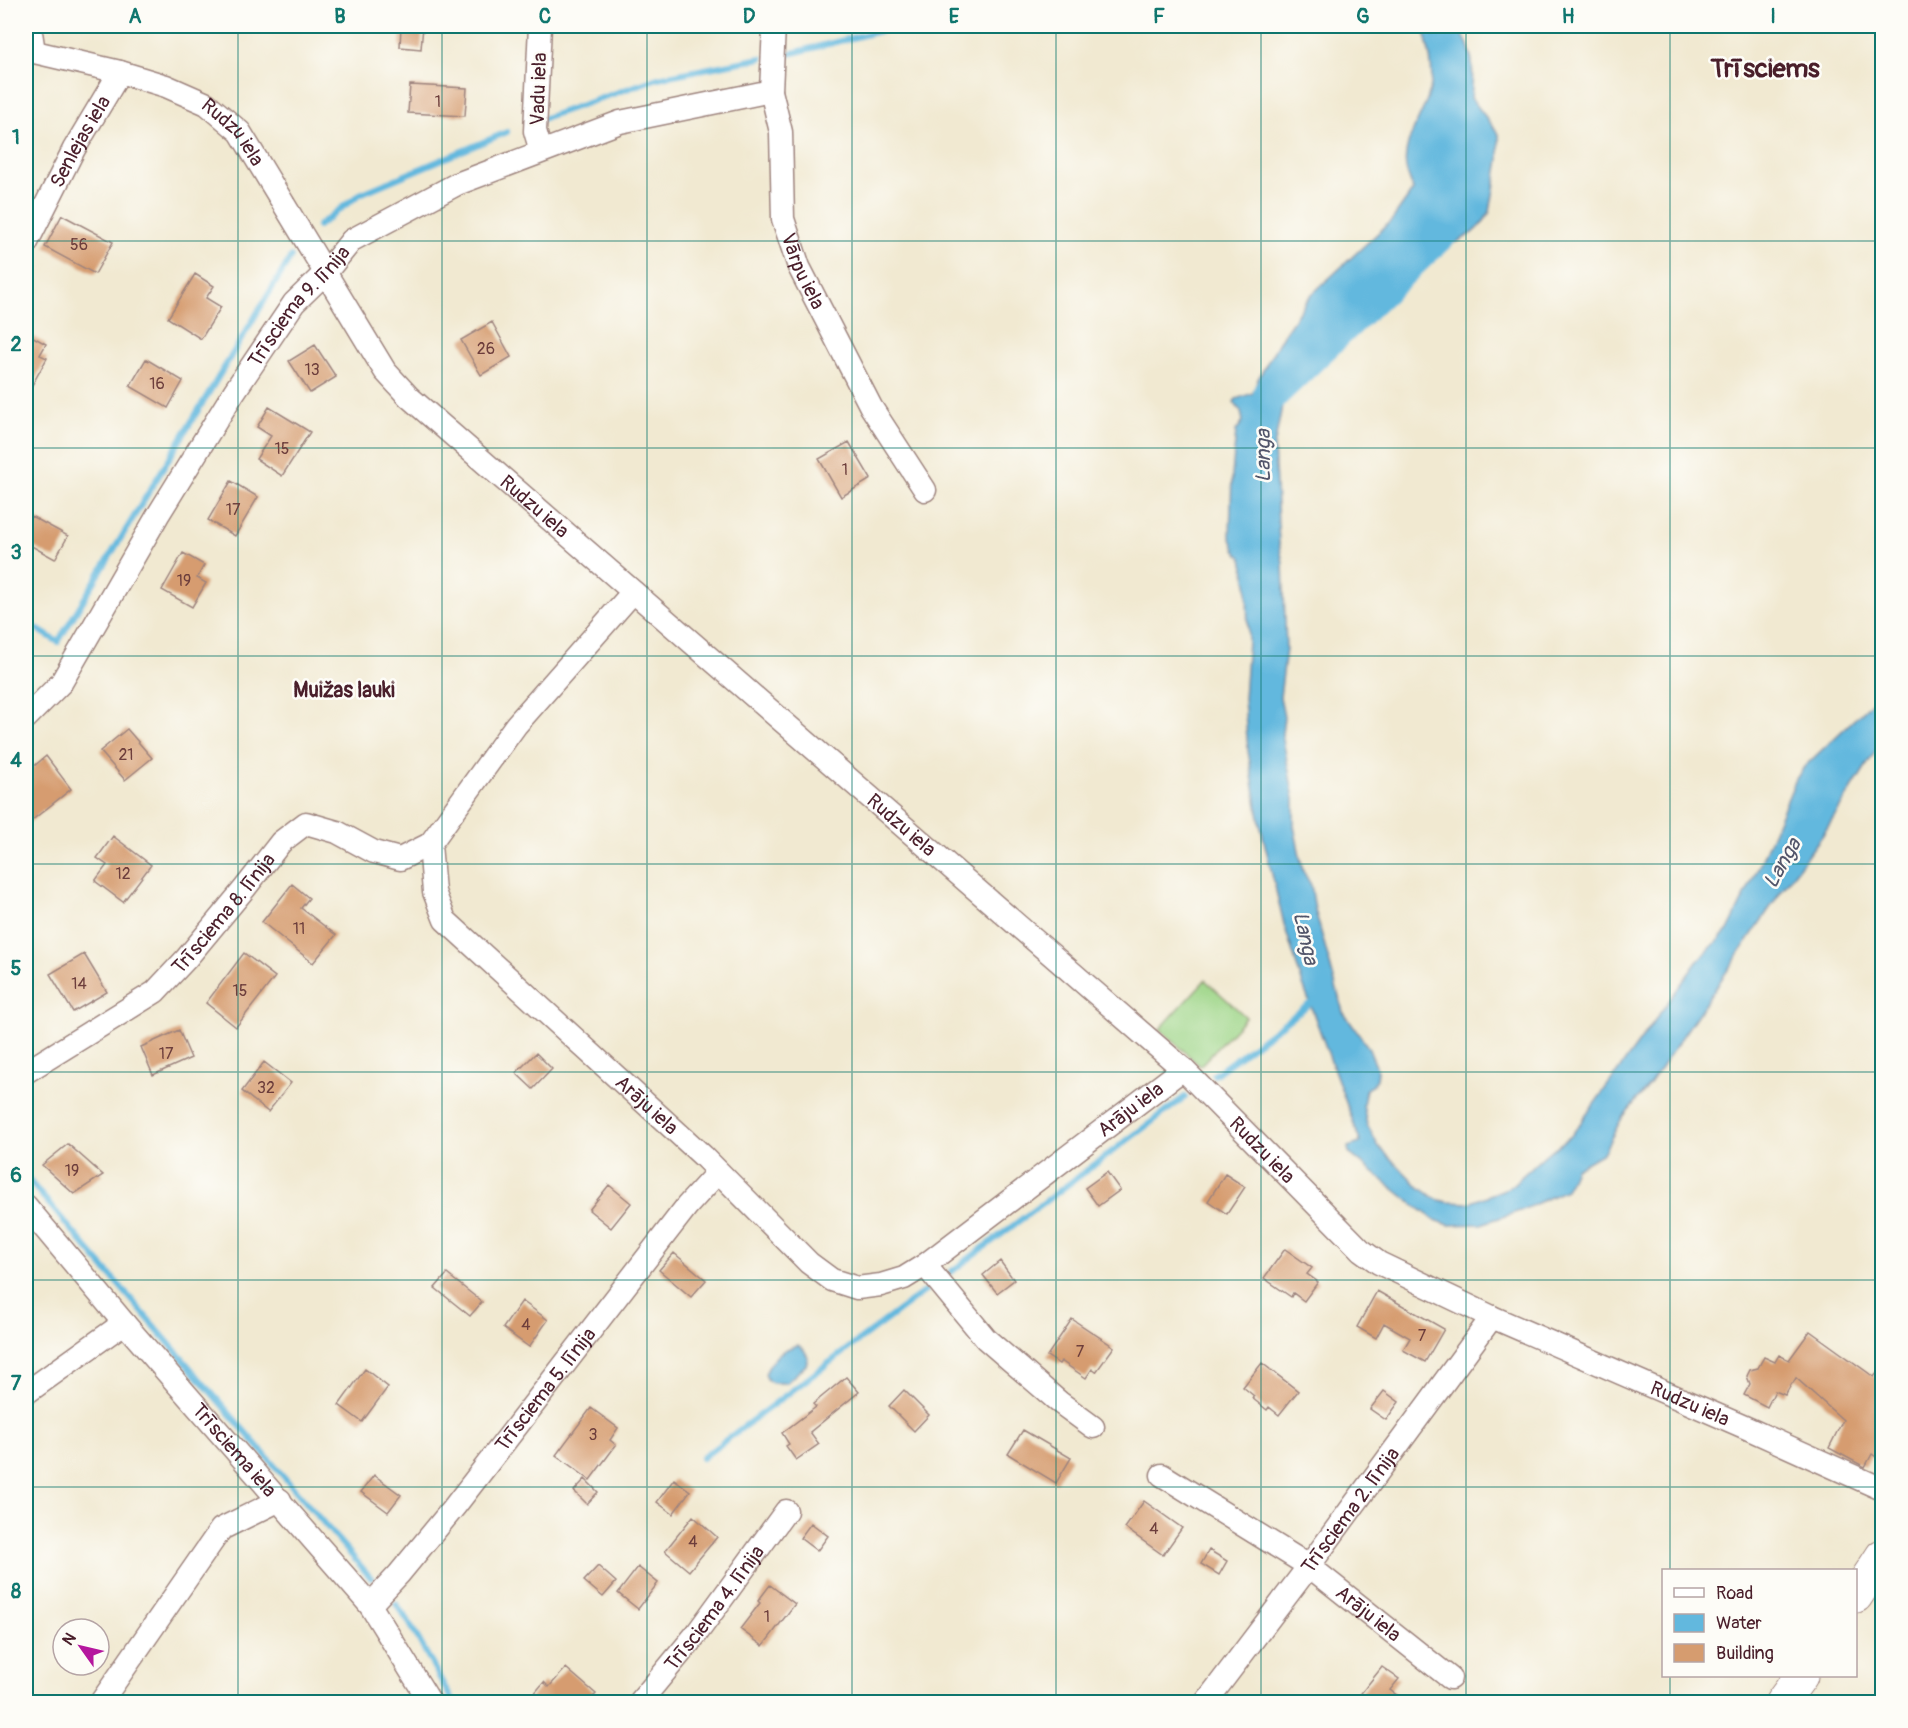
<svg xmlns="http://www.w3.org/2000/svg" width="1908" height="1728" viewBox="0 0 1908 1728" font-family="Pangolin,sans-serif">
  <style>
    .green { fill: #9dd587; stroke: #747a59; stroke-width: 1.5 }
    .water { fill: #62b8de; stroke: #566c84; stroke-width: 1.5 }
    .lines { fill: none; stroke-linecap: round; stroke-linejoin: round }
    .stream { stroke: #62b8de; stroke-width: 6 }
    .river { stroke: #62b8de; stroke-width: 36 }
    .building { fill: #d69c6f }
    .minor-casing { stroke: #9e847e; stroke-width: 25 }
    .primary-casing { stroke: #9e847e; stroke-width: 35 }
    .minor { stroke: #fff; stroke-width: 22 }
    .primary { stroke: #fff; stroke-width: 33 }
    .grid { fill: none; stroke: #0f766e; stroke-width: 1.5; stroke-opacity: 0.55 }
    .labels { text-anchor: middle; stroke-width: 5; stroke-linejoin: round; paint-order: stroke }
    .number-label { font-size: 16px; fill: #6d3e3c }
    .street-label { font-size: 20px; fill: #4a1f2b; stroke: #fdfcf7 }
    .water-label { font-size: 21px; font-style: italic; fill: #52556a; stroke: #fdfcf7 }
    .neighbourhood-label { font-size: 21px; font-weight: bold; fill: #4a1f2b; stroke: #fdfcf7 }
    .district-label { font-size: 26px; font-weight: bold; fill: #4a1f2b; stroke: #fdfcf7 }
    .neatline { fill: none; stroke: #0f766e; stroke-width: 2 }
    .grid-label { font-size: 20px; text-anchor: middle; font-weight: bold; fill: #0f766e }
  </style>
  <rect width="100%" height="100%" fill="#fdfcf7"/>
  <filter id="ink" filterUnits="userSpaceOnUse"><feTurbulence type="fractalNoise" baseFrequency=".0167" numOctaves="2"/><feDisplacementMap in="SourceGraphic" scale="12" xChannelSelector="R" yChannelSelector="G"/><feConvolveMatrix kernelMatrix="1 2 1 2 8 2 1 2 1" color-interpolation-filters="sRGB"/></filter>
  <filter id="wash" filterUnits="userSpaceOnUse"><feTurbulence type="fractalNoise" baseFrequency=".008" numOctaves="4" result="noise"/><feDisplacementMap in="SourceGraphic" scale="24" xChannelSelector="R" yChannelSelector="G"/><feGaussianBlur stdDeviation="1.35" result="paint"/><feColorMatrix in="noise" values="0 0 0 0 0 0 0 0 0 0 0 0 0 0 0 0 0 1.4 0 .05"/><feComposite in="paint" operator="in"/></filter>
  <g filter="url(#wash)">
    <rect width="100%" height="100%" fill="#f1e9d1"/>
    <path class="green" d="M 1205,980 L 1246,1017 L 1200,1066 L 1160,1029 Z"/>
    <path class="water" d="M 1423,26 L 1460,26 C 1461,35 1467,40 1469,48 C 1474,63 1473,82 1471,98 L 1499,134 L 1499,160 L 1490,212 L 1482,224 L 1471,234 L 1457,242 L 1426,247 L 1414,252 L 1405,259 L 1389,284 L 1375,291 L 1371,298 L 1350,314 L 1344,324 L 1334,326 L 1325,333 L 1290,384 L 1283,401 L 1274,447 L 1279,543 L 1283,563 L 1286,649 L 1280,697 L 1284,717 L 1282,734 L 1294,799 L 1294,826 L 1303,871 L 1311,885 L 1315,910 L 1343,1012 L 1368,1047 L 1378,1071 L 1377,1079 L 1373,1085 L 1366,1089 L 1363,1105 L 1367,1125 L 1379,1147 L 1418,1186 L 1436,1199 L 1447,1202 L 1469,1203 L 1510,1187 L 1546,1154 L 1571,1136 L 1697,962 L 1728,930 L 1760,864 L 1796,779 L 1804,767 L 1882,693 L 1882,741 L 1822,836 L 1787,883 L 1650,1084 L 1622,1118 L 1603,1153 L 1575,1169 L 1566,1190 L 1520,1211 L 1481,1224 L 1449,1225 L 1435,1220 L 1414,1205 L 1349,1153 L 1348,1147 L 1360,1143 L 1359,1138 L 1302,982 L 1284,924 L 1260,824 L 1248,751 L 1244,699 L 1248,641 L 1247,583 L 1242,558 L 1235,549 L 1230,536 L 1232,476 L 1236,431 L 1243,421 L 1241,412 L 1234,402 L 1236,399 L 1253,393 L 1258,379 L 1283,335 L 1310,296 L 1392,220 L 1413,190 C 1411,182 1407,175 1406,168 C 1401,139 1427,113 1431,85 C 1434,66 1427,44 1423,26 Z
      M 798,1345 L 804,1350 L 808,1357 L 806,1365 L 786,1383 L 773,1383 L 768,1381 L 765,1374 C 773,1357 780,1350 798,1345 Z"/>
    <g class="lines">
      <path class="stream" d="M 781,56 L 899,26
        M 539,120 L 658,78 L 761,58
        M 318,226 L 360,194 L 507,132
        M 26,622 L 58,642 L 291,257
        M 1214,1075 L 1315,1000
        M 26,1177 L 371,1578
        M 951,1272 L 1185,1097
        M 702,1458 L 925,1291
        M 396,1604 L 410,1624 L 453,1702"/>
      <path class="river" d="M 1271,393 L 1457,216"/>
    </g>
    <g id="blocks">
      <path class="building" d="M 401,26 L 423,26 L 421,49 L 400,47 Z
        M 410,85 L 467,88 L 465,116 L 408,113 Z
        M 62,215 L 113,242 L 95,274 L 45,247 Z
        M 195,274 L 214,286 L 206,298 L 221,307 L 201,339 L 168,318 Z
        M 492,322 L 511,357 L 481,375 L 461,340 Z
        M 26,333 L 46,344 L 40,355 L 47,358 L 26,396 Z
        M 315,345 L 336,377 L 310,393 L 289,361 Z
        M 146,359 L 183,381 L 168,408 L 130,386 Z
        M 269,407 L 310,432 L 282,476 L 256,459 L 271,436 L 257,427 Z
        M 849,442 L 871,479 L 841,497 L 819,459 Z
        M 231,481 L 258,497 L 235,536 L 208,520 Z
        M 31,516 L 68,536 L 55,559 L 26,543 L 26,526 Z
        M 183,553 L 204,565 L 197,578 L 206,583 L 192,607 L 162,590 Z
        M 127,729 L 152,758 L 125,780 L 100,751 Z
        M 46,756 L 71,789 L 26,825 L 26,773 Z
        M 113,836 L 151,865 L 123,902 L 95,881 L 107,865 L 97,858 Z
        M 292,884 L 309,898 L 301,908 L 336,935 L 313,963 L 262,922 Z
        M 244,953 L 275,977 L 236,1027 L 206,1003 Z
        M 84,954 L 107,992 L 73,1012 L 50,974 Z
        M 179,1030 L 191,1058 L 153,1075 L 141,1047 Z
        M 536,1053 L 552,1069 L 533,1089 L 516,1073 Z
        M 264,1062 L 291,1083 L 268,1112 L 242,1091 Z
        M 68,1144 L 103,1175 L 74,1194 L 42,1165 Z
        M 1107,1172 L 1120,1190 L 1098,1206 L 1085,1188 Z
        M 1225,1174 L 1245,1187 L 1227,1214 L 1208,1201 Z
        M 609,1185 L 631,1203 L 611,1228 L 589,1210 Z
        M 1285,1249 L 1312,1268 L 1307,1274 L 1318,1282 L 1304,1301 L 1293,1293 L 1291,1297 L 1264,1278 Z
        M 674,1253 L 706,1280 L 691,1297 L 659,1270 Z
        M 1000,1261 L 1014,1280 L 997,1293 L 983,1275 Z
        M 447,1274 L 482,1302 L 470,1316 L 435,1288 Z
        M 1377,1291 L 1444,1329 L 1425,1362 L 1403,1350 L 1410,1338 L 1384,1323 L 1376,1338 L 1357,1327 Z
        M 522,1301 L 548,1320 L 529,1347 L 503,1328 Z
        M 1072,1319 L 1114,1347 L 1096,1372 L 1092,1369 L 1086,1378 L 1061,1361 L 1059,1364 L 1047,1356 Z
        M 1810,1331 L 1874,1377 L 1882,1367 L 1882,1461 L 1872,1454 L 1865,1467 L 1829,1448 L 1843,1420 L 1796,1378 L 1793,1383 L 1792,1383 L 1785,1395 L 1775,1391 L 1767,1407 L 1744,1395 L 1750,1384 L 1747,1376 L 1750,1370 L 1758,1368 L 1764,1357 L 1775,1362 L 1779,1355 L 1789,1360 Z
        M 1262,1363 L 1298,1391 L 1279,1415 L 1269,1407 L 1267,1410 L 1252,1398 L 1254,1396 L 1243,1387 Z
        M 365,1369 L 388,1387 L 362,1422 L 339,1405 Z
        M 846,1377 L 859,1392 L 810,1432 L 819,1444 L 796,1460 L 786,1446 L 789,1444 L 782,1433 L 816,1407 L 813,1404 Z
        M 904,1390 L 929,1415 L 914,1431 L 889,1406 Z
        M 1384,1391 L 1399,1402 L 1386,1420 L 1370,1409 Z
        M 591,1408 L 618,1428 L 610,1440 L 616,1445 L 590,1480 L 556,1455 Z
        M 1023,1430 L 1071,1458 L 1056,1483 L 1008,1454 Z
        M 374,1475 L 401,1495 L 388,1512 L 361,1492 Z
        M 585,1479 L 598,1492 L 587,1504 L 574,1491 Z
        M 674,1479 L 690,1491 L 673,1514 L 657,1502 Z
        M 1144,1501 L 1182,1528 L 1163,1555 L 1125,1528 Z
        M 693,1516 L 717,1537 L 689,1571 L 665,1551 Z
        M 811,1523 L 828,1536 L 817,1551 L 800,1538 Z
        M 1209,1550 L 1227,1561 L 1219,1575 L 1201,1564 Z
        M 598,1566 L 616,1582 L 603,1597 L 584,1581 Z
        M 638,1567 L 658,1583 L 638,1609 L 618,1593 Z
        M 770,1585 L 795,1604 L 763,1646 L 740,1629 L 760,1603 L 758,1601 Z
        M 1382,1667 L 1399,1679 L 1390,1690 L 1406,1702 L 1354,1702 Z
        M 566,1668 L 596,1694 L 588,1702 L 527,1702 L 544,1682 L 549,1687 Z"/>
    </g>
  </g>
  <g filter="url(#ink)">
    <use href="#blocks" fill-opacity="0" stroke="#9e847e" stroke-width="1.5"/>
    <g class="lines">
      <defs>
        <g id="minor">
          <path d="M 30,26 L 34,52"/>
          <path d="M 540,26 L 535,131 L 541,151"/>
          <path id="s1" d="M 774,26 L 771,91 L 781,132 L 783,219 L 799,267 L 871,407 L 925,490"/>
          <path id="s2" d="M 26,50 L 120,72 L 166,86 L 207,104 L 240,132 L 385,371 L 409,397 L 1183,1069 L 1361,1250 L 1379,1263 L 1492,1317 L 1749,1429 L 1882,1489"/>
          <path id="s3" d="M 26,244 L 74,149 L 120,72"/>
          <path id="s4" d="M 633,592 L 516,725 L 430,844 L 434,892 L 445,920 L 703,1156 L 809,1263 L 832,1280 L 857,1288 L 881,1285 L 904,1278 L 925,1265 L 1183,1069"/>
          <path id="s5" d="M 26,718 L 61,683 L 158,515 L 234,392 L 294,303 L 326,272 L 352,240 L 457,184 L 620,122 L 771,91"/>
          <path id="s6" d="M 26,1072 L 155,992 L 186,959 L 245,888 L 281,842 L 306,823 L 337,832 L 374,852 L 400,859 L 430,844"/>
          <path id="s7" d="M 26,1206 L 124,1323 L 370,1605 L 430,1702"/>
          <path d="M 925,1265 L 986,1339 L 1059,1402 L 1093,1427"/>
          <path d="M 26,1393 L 124,1323"/>
          <path id="s8" d="M 1162,1475 L 1309,1566 L 1450,1678"/>
          <path id="s9" d="M 370,1605 L 399,1574 L 455,1506 L 687,1206 L 718,1172"/>
          <path d="M 101,1702 L 221,1529 L 280,1500"/>
          <path id="s10" d="M 640,1702 L 697,1633 L 786,1511"/>
          <path id="s11" d="M 1206,1702 L 1309,1566 L 1492,1317"/>
        </g>
        <path id="primary" d="M 1856,1596 L 1882,1556
          M 1782,1702 L 1801,1676"/>
      </defs>
      <use href="#minor" class="minor-casing"/>
      <use href="#primary" class="primary-casing"/>
      <use href="#minor" class="minor"/>
      <use href="#primary" class="primary"/>
    </g>
  </g>
  <path class="grid" d="M 238,26 L 238,1702M 442,26 L 442,1702M 647,26 L 647,1702M 852,26 L 852,1702M 1056,26 L 1056,1702M 1261,26 L 1261,1702M 1466,26 L 1466,1702M 1670,26 L 1670,1570M 26,241 L 1882,241M 26,448 L 1882,448M 26,656 L 1882,656M 26,864 L 1882,864M 26,1072 L 1882,1072M 26,1280 L 1882,1280M 26,1487 L 1882,1487M 1670,1676 L 1670,1702"/>
  <g class="labels">
    <g class="number-label">
      <text x="438" y="107">1</text>
      <text x="79" y="250">56</text>
      <text x="486" y="354">26</text>
      <text x="312" y="375">13</text>
      <text x="157" y="389">16</text>
      <text x="282" y="454">15</text>
      <text x="845" y="475">1</text>
      <text x="233" y="515">17</text>
      <text x="184" y="586">19</text>
      <text x="126" y="760">21</text>
      <text x="123" y="879">12</text>
      <text x="299" y="934">11</text>
      <text x="79" y="989">14</text>
      <text x="240" y="996">15</text>
      <text x="166" y="1059">17</text>
      <text x="266" y="1093">32</text>
      <text x="72" y="1176">19</text>
      <text x="526" y="1330">4</text>
      <text x="1422" y="1341">7</text>
      <text x="1080" y="1357">7</text>
      <text x="593" y="1440">3</text>
      <text x="1154" y="1534">4</text>
      <text x="693" y="1547">4</text>
      <text x="767" y="1622">1</text>
    </g>
    <g class="street-label">
      <text transform="translate(538 89) rotate(-88)" y="7">Vadu iela</text>
      <text dy="7" stroke="none"><textPath href="#s2" startOffset="228">Rudzu iela</textPath></text>
      <text dy="7" stroke="none"><textPath href="#s3" startOffset="116">Senlejas iela</textPath></text>
      <text dy="7" stroke="none"><textPath href="#s1" startOffset="250">Vārpu iela</textPath></text>
      <text dy="7" stroke="none"><textPath href="#s5" startOffset="496">Trīsciema 9. līnija</textPath></text>
      <text dy="7" stroke="none"><textPath href="#s2" startOffset="714">Rudzu iela</textPath></text>
      <text dy="7" stroke="none"><textPath href="#s2" startOffset="1200">Rudzu iela</textPath></text>
      <text dy="7" stroke="none"><textPath href="#s6" startOffset="256">Trīsciema 8. līnija</textPath></text>
      <text dy="7" stroke="none"><textPath href="#s4" startOffset="676">Arāju iela</textPath></text>
      <text dy="7" stroke="none"><textPath href="#s4" startOffset="1288">Arāju iela</textPath></text>
      <text dy="7" stroke="none"><textPath href="#s2" startOffset="1686">Rudzu iela</textPath></text>
      <text dy="7" stroke="none"><textPath href="#s9" startOffset="278">Trīsciema 5. līnija</textPath></text>
      <text dy="7" stroke="none"><textPath href="#s2" startOffset="2190">Rudzu iela</textPath></text>
      <text dy="7" stroke="none"><textPath href="#s7" startOffset="321">Trīsciema iela</textPath></text>
      <text dy="7" stroke="none"><textPath href="#s11" startOffset="240">Trīsciema 2. līnija</textPath></text>
      <text dy="7" stroke="none"><textPath href="#s10" startOffset="120">Trīsciema 4. līnija</textPath></text>
      <text dy="7" stroke="none"><textPath href="#s8" startOffset="249">Arāju iela</textPath></text>
    </g>
    <g class="water-label">
      <text transform="translate(1263 456) rotate(-90)" y="7">Langa</text>
      <text transform="translate(1782 863) rotate(-60)" y="7">Langa</text>
      <text transform="translate(1306 938) rotate(78)" y="7">Langa</text>
    </g>
    <g class="neighbourhood-label">
      <text x="344" y="697">Muižas lauki</text>
    </g>
    <g class="district-label">
      <text x="1765" y="77">Trīsciems</text>
    </g>
  </g>
  <rect width="1908" height="1728" fill="none" stroke="#fdfcf7" stroke-width="66"/>
  <rect x="1662" y="1569" width="195" height="108" fill="#fdfcf7" stroke="#b5a4a5" stroke-width="1.5"/>
  <rect x="1674" y="1588" width="30" height="9" fill="#ffffff" stroke="#b5a4a5" stroke-width="1.5"/>
  <text x="1716" y="1599" font-size="18" fill="#4a1f2b">Road</text>
  <rect x="1674" y="1614" width="30" height="18" fill="#62b8de" stroke="#b5a4a5" stroke-width="1.5"/>
  <text x="1716" y="1629" font-size="18" fill="#4a1f2b">Water</text>
  <rect x="1674" y="1644" width="30" height="18" fill="#d69c6f" stroke="#b5a4a5" stroke-width="1.5"/>
  <text x="1716" y="1659" font-size="18" fill="#4a1f2b">Building</text>
  <g transform="translate(81 1647) rotate(304)"><circle r="28" fill="#fdfcf7" stroke="#b5a4a5" stroke-width="1.5"/>
  <path d="M0-4.5L10 22L0 15L-10 22Z" fill="#b5179e"/>
  <text y="-9" font-size="16" font-weight="bold" text-anchor="middle" fill="#4a1f2b">N</text>
  </g>
  <rect x="33" y="33" width="1842" height="1662" class="neatline"/>
  <g class="grid-label">
    <text x="135" y="23">A</text>
    <text x="340" y="23">B</text>
    <text x="545" y="23">C</text>
    <text x="749" y="23">D</text>
    <text x="954" y="23">E</text>
    <text x="1159" y="23">F</text>
    <text x="1363" y="23">G</text>
    <text x="1568" y="23">H</text>
    <text x="1773" y="23">I</text>
    <text x="16" y="144">1</text>
    <text x="16" y="351">2</text>
    <text x="16" y="559">3</text>
    <text x="16" y="767">4</text>
    <text x="16" y="975">5</text>
    <text x="16" y="1182">6</text>
    <text x="16" y="1390">7</text>
    <text x="16" y="1598">8</text>
  </g>
</svg>
